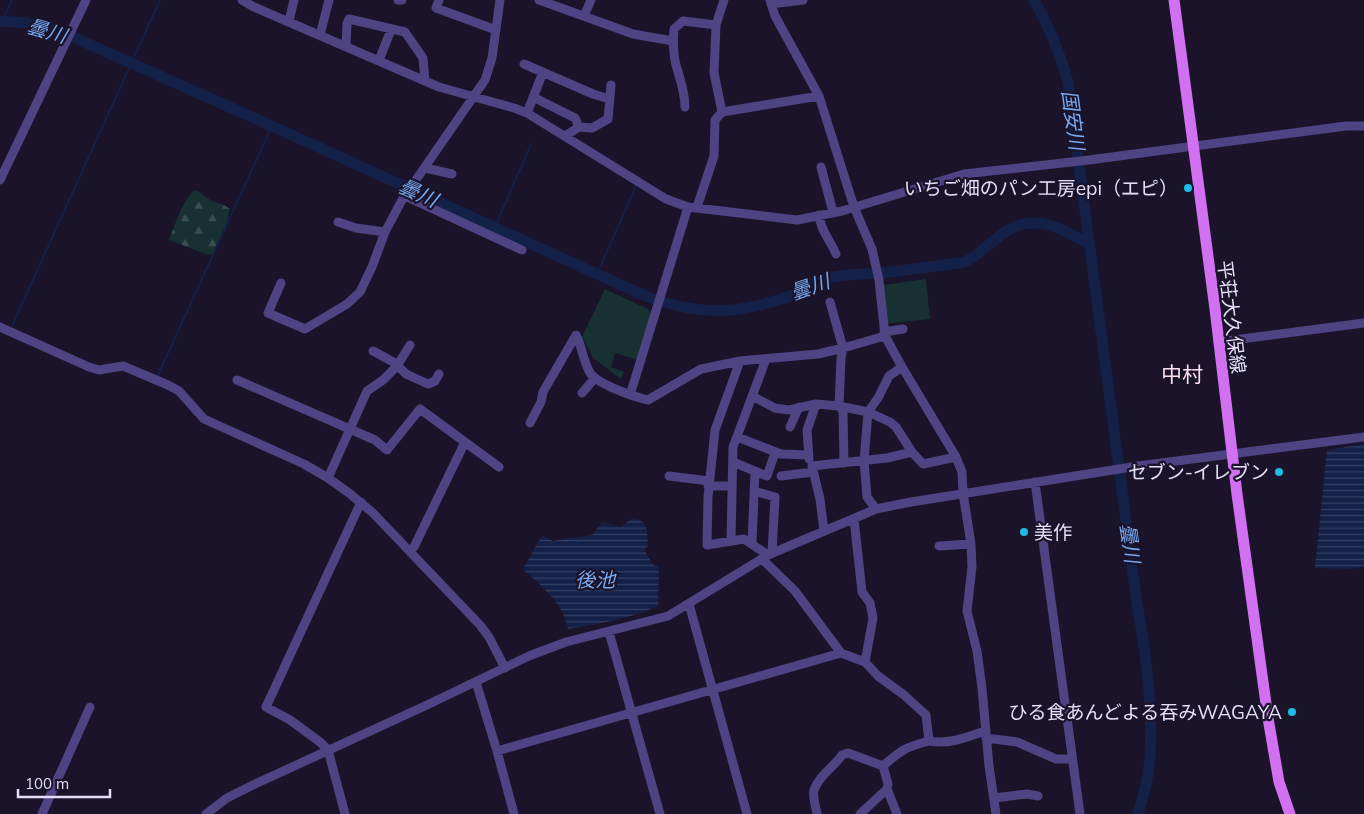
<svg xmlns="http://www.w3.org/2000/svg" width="1364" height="814" viewBox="0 0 1364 814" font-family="Mulish,'Noto Sans JP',sans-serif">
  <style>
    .forest { fill: url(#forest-firs) }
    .park { fill: #173032 }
    .water { fill: url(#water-rules) }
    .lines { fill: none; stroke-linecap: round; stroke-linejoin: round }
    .stream { stroke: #132048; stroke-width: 2 }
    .river { stroke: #132048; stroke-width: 11 }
    .minor { stroke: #4e4383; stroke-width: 9 }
    .major { stroke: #d171f1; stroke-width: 11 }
    .poi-dot { fill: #1ebbe8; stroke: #1a1329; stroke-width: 2 }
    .labels { text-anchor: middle; stroke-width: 4.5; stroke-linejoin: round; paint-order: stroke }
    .poi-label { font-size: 19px; fill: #e6dffc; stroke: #1a1329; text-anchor: end }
    .street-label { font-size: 19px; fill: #e6dffc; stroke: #1a1329 }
    .water-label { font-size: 20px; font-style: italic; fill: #77a9f1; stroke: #1a1329 }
    .quarter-label { font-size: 21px; fill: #fce0ef; stroke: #1a1329 }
  </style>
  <defs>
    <pattern id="forest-firs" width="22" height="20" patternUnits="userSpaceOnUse" patternTransform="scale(1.25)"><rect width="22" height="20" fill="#173032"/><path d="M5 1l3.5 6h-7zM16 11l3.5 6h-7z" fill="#394e51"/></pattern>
    <pattern id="water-rules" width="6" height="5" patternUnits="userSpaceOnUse" patternTransform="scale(1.25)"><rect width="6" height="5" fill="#132048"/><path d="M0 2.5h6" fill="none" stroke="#354063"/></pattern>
  </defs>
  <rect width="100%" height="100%" fill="#1a1329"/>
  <path class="forest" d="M 195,190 C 201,193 205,196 210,200 C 218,205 220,201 230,209 C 227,225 221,239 214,253 L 208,255 L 169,240 C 175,225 183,199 195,190 Z"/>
  <path class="park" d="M 926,279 L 930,319 L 884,324 L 883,285 Z
    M 605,289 L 648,309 L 652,316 L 638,360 L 615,353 L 611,367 L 624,372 L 621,379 L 593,358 L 582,337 Z"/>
  <path class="water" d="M 1364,444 L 1364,566 L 1352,569 L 1315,568 L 1327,450 Z
    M 631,519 C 649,518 647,533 648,546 L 644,550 L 654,566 L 659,566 L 658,606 C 629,619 599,624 568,629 C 563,602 542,587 523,569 L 541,537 L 543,536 L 553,541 L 592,535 L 602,522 L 620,527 Z"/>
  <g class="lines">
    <path class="stream" d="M 0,26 L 12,0
      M 495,227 L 531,144
      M 597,274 L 636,186
      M 12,326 L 160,0
      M 158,375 L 272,126"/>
    <path class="river" d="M 1034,0 C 1049,26 1060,53 1068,82 L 1137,604 C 1146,653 1153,704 1150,754 C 1150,774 1144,795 1138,814
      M 0,21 L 27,23 L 66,34 L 272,126 L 643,295 C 699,317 742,315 798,293 C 808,288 818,281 829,278 C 846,274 864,274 882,273 C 909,270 937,266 965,262 C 980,254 991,242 1005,232 C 1034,212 1064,229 1090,245"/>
    <path class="minor" d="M 242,0 L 254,7 L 439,87 L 514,108 L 527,113 L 666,199 L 688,207 L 797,220 L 842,211 L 964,174 L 1089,160 L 1346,126 L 1364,126
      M 398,0 L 402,0
      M 439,0 L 436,8 L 496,30
      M 539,0 L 633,34 L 673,41
      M 770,0 L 775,16 L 819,96 L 854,207 L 872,249 L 879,280 L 885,336 L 902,367 L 956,457 L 962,472 L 963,493 L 971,544 L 972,567 L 967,611 L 977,651 L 982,688 L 989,766 L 996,814
      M 771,4 L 803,0
      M 584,16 L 591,0
      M 289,21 L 294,0
      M 320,35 L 329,0
      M 346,46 L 347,24 L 349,19 L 405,32 L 423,58 L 425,81
      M 379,60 L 391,30
      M 524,64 L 593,94 L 609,99
      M 533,97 L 575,118 L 579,127
      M 685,107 C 685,92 680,79 676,65 C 673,53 673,41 674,29 L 683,21 L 716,25
      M 722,112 L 819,96
      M 527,113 L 543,72
      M 565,136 L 579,127 L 592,128 L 608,119 L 611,85
      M 821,167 L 833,212
      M 425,168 L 452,174
      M 0,180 L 86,0
      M 405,196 L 522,250
      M 697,207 L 714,156 L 715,120 L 722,112 L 714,73 L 716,25 L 724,0
      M 819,215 C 820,230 831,241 836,254
      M 338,222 L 356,228 L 385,232
      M 281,283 L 268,313 L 305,329 L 347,304 L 360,292 L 372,267 L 385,232 L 402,200 L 485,80 L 492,58 L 500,0
      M 830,302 L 843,348 L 841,358 L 839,406 L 843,411 L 844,463
      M 0,327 L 89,367 L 99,370 L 123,366 L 168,385 L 179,391 L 204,419 L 304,464 L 328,478 L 349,493 L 373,513 L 480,625 L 489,637 L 505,668
      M 884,332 L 903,329
      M 1218,342 L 1364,323
      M 373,351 L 395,363 L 406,374 L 428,384 L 435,381 L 439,374
      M 740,361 L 715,430 L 708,497 L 707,545 L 744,539 L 768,555
      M 237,380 L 375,440 L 387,450 L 420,409 L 499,467
      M 582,393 L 595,378
      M 630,395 L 688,207
      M 752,396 L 775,408 L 789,410 L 816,404 L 839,406 L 868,412 L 890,422 L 896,427 L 912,452 L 923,464 L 956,457
      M 530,423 L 541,402 L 543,392 L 576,335 C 582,346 583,360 589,371 C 595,384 635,397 648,400 L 701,369 L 740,361 L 818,354 L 843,348 L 885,336
      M 790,427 L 799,407
      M 737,437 L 781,454 L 808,455
      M 809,459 L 807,430 L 816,404
      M 733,462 L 767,476 L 775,453
      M 669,476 L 709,481
      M 781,476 L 813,472
      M 328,478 L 367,391 L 383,380 L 397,366 L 410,345
      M 1035,482 L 1080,814
      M 708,486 L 732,486
      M 754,491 L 775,497 L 772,553
      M 876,509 L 867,497 L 864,461 L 868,412 L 878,398 L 889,376 L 902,367
      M 854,519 L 862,592 L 870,603 L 873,618 L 865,662
      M 824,531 L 820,499 L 812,466 L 887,458 L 912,452
      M 731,540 L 733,447 L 766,359
      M 752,543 L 755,471
      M 939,546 L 971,544
      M 414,547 L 465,442
      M 762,559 L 795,591 L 841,653 L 865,662 L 878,676 L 904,695 L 926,715 L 929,741 C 948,745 968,737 985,731
      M 689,604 L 747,814
      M 609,632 L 660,814
      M 476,682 L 497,751 L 514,814
      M 986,738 L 1017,742 L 1056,759 L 1072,759
      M 497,751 L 841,653
      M 883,766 C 901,750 906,747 929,741
      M 994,798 L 1027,794 L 1038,796
      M 42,814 L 90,707
      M 206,814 L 227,798 L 253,785 L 427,705 L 529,656 L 566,642 L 668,616 L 768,555 L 876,509 L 911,502 L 1138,466 L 1364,437
      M 345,814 L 328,750 L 320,742 L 290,720 L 266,707 L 361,502
      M 817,814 C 816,807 812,796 814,790 C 819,775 834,767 842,755 L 848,753 L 883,766 L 888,784 L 887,789 L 897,814
      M 860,814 L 887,789"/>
    <path class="major" d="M 1174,0 L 1215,309 L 1237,494 L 1268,718 L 1279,782 L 1290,814"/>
  </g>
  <g class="poi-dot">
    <circle cx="1188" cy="188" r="5"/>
    <circle cx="1279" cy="472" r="5"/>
    <circle cx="1024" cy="532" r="5"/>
    <circle cx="1292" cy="712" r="5"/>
  </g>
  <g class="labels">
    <g class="poi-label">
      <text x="1178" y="195">いちご畑のパン工房epi（エピ）</text>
      <text x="1269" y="479">セブン-イレブン</text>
      <text x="1034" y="539" text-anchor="start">美作</text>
      <text x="1282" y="719">ひる食あんどよる吞みWAGAYA</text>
    </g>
    <g class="street-label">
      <text transform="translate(1232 317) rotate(83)" y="7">平荘大久保線</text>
    </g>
    <g class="water-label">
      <text transform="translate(47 31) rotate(16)" y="7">曇川</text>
      <text transform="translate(1073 120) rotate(82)" y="7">国安川</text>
      <text transform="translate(418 193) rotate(24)" y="7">曇川</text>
      <text transform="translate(810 287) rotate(-19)" y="7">曇川</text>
      <text transform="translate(1130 543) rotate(82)" y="7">曇川</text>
      <text x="595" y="587">後池</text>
    </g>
    <g class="quarter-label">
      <text x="1182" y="382">中村</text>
    </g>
  </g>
  <path d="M18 789v8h92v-8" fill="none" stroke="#e6dffc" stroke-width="2.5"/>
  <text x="25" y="789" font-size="15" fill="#e6dffc" stroke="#1a1329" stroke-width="4" paint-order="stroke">100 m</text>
</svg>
